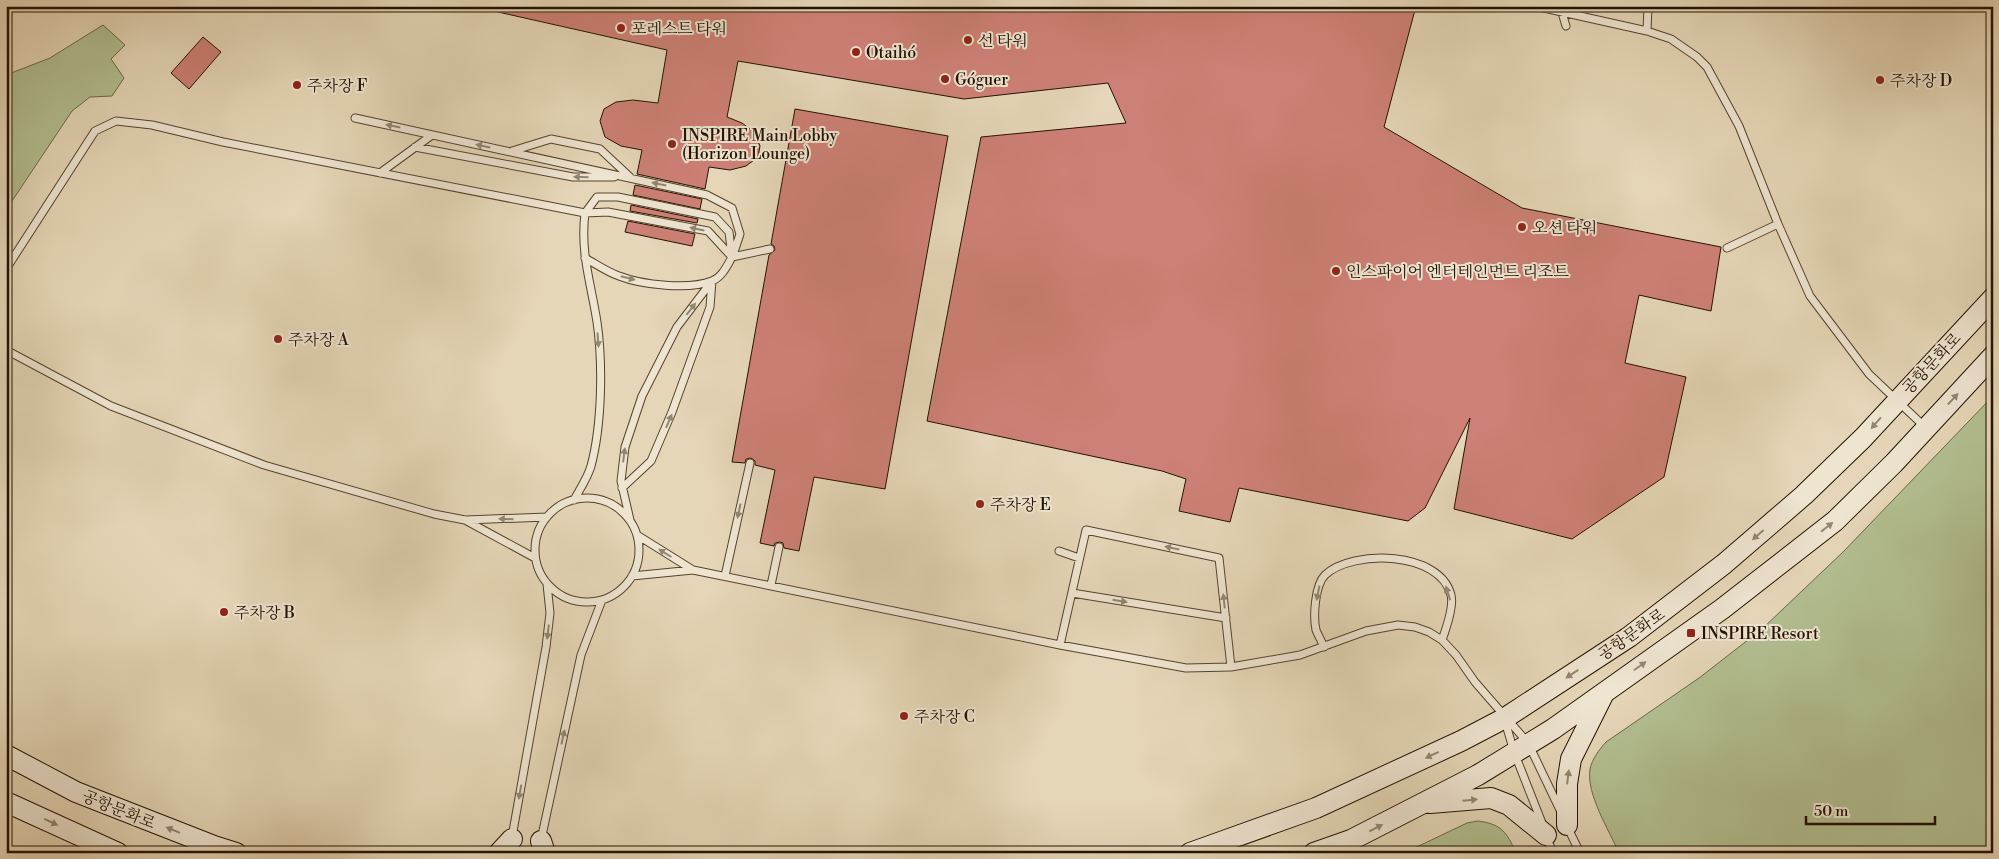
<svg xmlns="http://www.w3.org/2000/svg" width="1999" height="859" viewBox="0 0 1999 859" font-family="'Libre Bodoni','Noto Serif KR',serif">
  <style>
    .green { fill: #b2be90; stroke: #6a6848 }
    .building { fill: #cd8075; stroke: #231200 }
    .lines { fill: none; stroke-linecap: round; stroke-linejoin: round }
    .lane-casing { stroke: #54432e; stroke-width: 9 }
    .secondary-casing { stroke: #231200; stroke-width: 22 }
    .lane { stroke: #eee4d0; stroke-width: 7 }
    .secondary { stroke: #eee4d0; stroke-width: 20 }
    .oneway { fill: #938672 }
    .poi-dot { fill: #8f2418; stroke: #eee4d0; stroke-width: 2 }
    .labels { text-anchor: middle; stroke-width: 4; stroke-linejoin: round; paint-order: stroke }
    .poi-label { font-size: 16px; fill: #231200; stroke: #eee4d0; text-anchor: start }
    .street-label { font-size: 16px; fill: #231200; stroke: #eee4d0 }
  </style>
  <rect width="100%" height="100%" fill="#e5d6b7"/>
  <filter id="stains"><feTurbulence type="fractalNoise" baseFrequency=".004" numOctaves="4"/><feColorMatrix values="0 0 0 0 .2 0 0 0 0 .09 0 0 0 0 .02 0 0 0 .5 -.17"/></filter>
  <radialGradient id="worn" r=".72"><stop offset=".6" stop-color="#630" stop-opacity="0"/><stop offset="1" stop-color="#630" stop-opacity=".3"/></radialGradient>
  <path class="green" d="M 103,25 L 125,45 L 111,59 L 124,78 L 112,96 L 90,97 L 72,111 L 6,210 L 6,75 L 50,58 Z
    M 1993,396 L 1993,853 L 1619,853 C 1609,830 1586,794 1590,769 C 1592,759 1599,750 1606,742 L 1699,678 L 1762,629 L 1844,551 Z
    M 1478,821 C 1501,824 1507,832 1516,853 L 1404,853 L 1467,823 Z"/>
  <path class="building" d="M 499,6 L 1416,6 L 1384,127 L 1522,208 L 1721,247 L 1711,311 L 1639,295 L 1625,363 L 1686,377 L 1664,477 L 1572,539 L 1454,509 L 1470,418 L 1425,508 L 1408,521 L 1239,488 L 1230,522 L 1179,511 L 1186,479 L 1162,471 L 927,421 L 981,137 L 1126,123 L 1108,83 L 964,99 L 738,61 L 727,117 L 742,123 L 754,132 L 760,146 L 758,157 L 746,166 L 730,170 L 709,167 L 705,189 L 637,174 L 642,150 L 621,146 L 605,137 L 600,121 L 604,109 L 616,102 L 633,100 L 658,103 L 667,50 L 498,12 Z
    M 203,37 L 221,52 L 189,89 L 171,73 Z
    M 795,109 L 948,136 L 885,489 L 814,477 L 799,551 L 784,548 L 783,543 L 780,542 L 775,543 L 774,546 L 760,543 L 775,470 L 755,465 L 755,461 L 751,458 L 746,459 L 745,463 L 732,462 L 769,255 L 775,250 L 774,246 L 771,244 Z
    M 635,185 L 702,199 L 700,209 L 633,195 Z
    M 631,205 L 698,219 L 697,223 L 630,211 Z
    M 628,221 L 695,234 L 692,246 L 625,232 Z"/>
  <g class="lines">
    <defs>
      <path id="lane" d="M 1535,6 L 1647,31 L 1671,39 L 1697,57 L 1707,67 L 1739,126 L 1778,224 L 1810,296 L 1869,374 L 1926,428
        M 1560,6 L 1566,26
        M 1647,31 L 1648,6
        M 355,118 L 707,195 L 732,208 L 740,234 L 733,255
        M 415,147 L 573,177 L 614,177
        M 512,151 L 551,139 L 600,149 L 630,177
        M 380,173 L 432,135
        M 1727,248 L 1778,224
        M 732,257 L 770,249
        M 6,269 L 95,131 L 116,121 L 152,125 L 223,142 L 585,213 L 597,197 L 618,197 L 715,217 L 729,232 L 732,257
        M 6,350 L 111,406 L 264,465 L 434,514 L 465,520 L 547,517
        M 622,488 L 651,461 L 672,412 L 710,307 L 712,281
        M535 550a52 52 0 1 1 104 0a52 52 0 1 1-104 0Z
        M 574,500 C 580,489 588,477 591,466 C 602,425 603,363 597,322 C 591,283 580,253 585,213 L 608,212 L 708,231 L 732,257 C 727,266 722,277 712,281 C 689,290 642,285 619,276 C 607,272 596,264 585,258
        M 465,520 L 535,558
        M 630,520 L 621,481 L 625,447 L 642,396 L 677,327 L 712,281
        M 637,535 L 693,570
        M 1059,551 L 1079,558
        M 632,576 L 693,570 L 1060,645 L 1186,668 L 1231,667 L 1300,655 L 1366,631 L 1398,625 L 1415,627 L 1429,632 L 1442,640 L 1456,655 L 1475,682 L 1528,743 L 1561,812
        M 725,576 L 750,463
        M 771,585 L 779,547
        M 1072,593 L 1226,618
        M 1060,645 L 1086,530 L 1219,558 L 1231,667
        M 1324,647 C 1322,642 1318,635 1316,630 C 1313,616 1315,585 1325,575 C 1353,549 1440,551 1451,595 C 1454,606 1446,629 1442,640
        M 1505,721 L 1514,752 L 1542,823
        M 1567,826 L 1580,853
        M 1546,836 L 1553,853
        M 512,837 L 546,647 L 550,613 L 547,584
        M 541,840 L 581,655 L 602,600"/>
      <path id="secondary" d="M 6,755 L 76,792 L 214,846 L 236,853
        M 6,802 L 118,853
        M 1430,803 L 1491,798 L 1509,805 L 1546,835
        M 1567,825 L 1567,784 L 1571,759 L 1603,695
        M 541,841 L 545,853
        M 499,853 L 512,839
        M 1190,853 L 1316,808 L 1461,741 L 1505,718 L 1629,637 L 1724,564 L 1804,495 L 1863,438 L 1993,298
        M 1314,853 L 1351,840 L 1478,775 L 1553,729 L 1722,609 L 1835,521 L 1894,463 L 1993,356"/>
    </defs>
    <use href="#lane" class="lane-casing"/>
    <use href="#secondary" class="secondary-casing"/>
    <use href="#lane" class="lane"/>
    <use href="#secondary" class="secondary"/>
  </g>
  <defs><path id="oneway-solid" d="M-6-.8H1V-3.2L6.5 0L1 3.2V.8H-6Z" transform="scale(1.25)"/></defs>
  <g class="oneway">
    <use href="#oneway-solid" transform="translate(393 126) rotate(-168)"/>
    <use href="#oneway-solid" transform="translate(483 146) rotate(-168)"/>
    <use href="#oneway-solid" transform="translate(581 177) rotate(-179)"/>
    <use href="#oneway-solid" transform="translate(659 184) rotate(-168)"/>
    <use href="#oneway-solid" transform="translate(697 229) rotate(-168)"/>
    <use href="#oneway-solid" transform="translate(628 278) rotate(14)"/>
    <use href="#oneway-solid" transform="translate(691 309) rotate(-52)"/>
    <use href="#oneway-solid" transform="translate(598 340) rotate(86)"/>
    <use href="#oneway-solid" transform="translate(1953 399) rotate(-47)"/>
    <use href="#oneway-solid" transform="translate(669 421) rotate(-67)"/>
    <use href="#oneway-solid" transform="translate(1876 423) rotate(131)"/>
    <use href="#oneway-solid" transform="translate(624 455) rotate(-83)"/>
    <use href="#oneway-solid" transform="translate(739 511) rotate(102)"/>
    <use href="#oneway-solid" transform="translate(506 519) rotate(-178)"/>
    <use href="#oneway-solid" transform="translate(1827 527) rotate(-38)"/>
    <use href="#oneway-solid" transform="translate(1758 535) rotate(139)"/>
    <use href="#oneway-solid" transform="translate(1172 548) rotate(-168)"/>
    <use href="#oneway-solid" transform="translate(665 553) rotate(-148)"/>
    <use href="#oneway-solid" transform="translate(1318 593) rotate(101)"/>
    <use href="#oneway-solid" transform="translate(1448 593) rotate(-107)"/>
    <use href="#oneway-solid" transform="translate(1120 601) rotate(9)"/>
    <use href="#oneway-solid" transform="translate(1224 601) rotate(-96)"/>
    <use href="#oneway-solid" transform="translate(548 632) rotate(97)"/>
    <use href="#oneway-solid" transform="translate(1640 666) rotate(-35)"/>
    <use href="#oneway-solid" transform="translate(1572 674) rotate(147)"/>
    <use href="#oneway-solid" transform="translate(563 737) rotate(-78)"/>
    <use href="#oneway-solid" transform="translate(1432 755) rotate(155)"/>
    <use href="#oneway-solid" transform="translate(1568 777) rotate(-83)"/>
    <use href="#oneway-solid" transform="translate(520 792) rotate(100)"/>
    <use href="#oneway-solid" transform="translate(1470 800) rotate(-5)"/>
    <use href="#oneway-solid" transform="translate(51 822) rotate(25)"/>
    <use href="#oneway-solid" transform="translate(1376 828) rotate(-27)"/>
    <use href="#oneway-solid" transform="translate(173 830) rotate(-158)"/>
  </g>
  <g class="poi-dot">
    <circle cx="621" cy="28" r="5"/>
    <circle cx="968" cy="40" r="5"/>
    <circle cx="856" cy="52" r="5"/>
    <circle cx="945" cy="79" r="5"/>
    <circle cx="1880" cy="80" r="5"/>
    <circle cx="297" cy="85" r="5"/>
    <circle cx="672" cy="144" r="5"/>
    <circle cx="1522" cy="227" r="5"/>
    <circle cx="1336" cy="271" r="5"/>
    <circle cx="278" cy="339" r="5"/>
    <circle cx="980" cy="504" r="5"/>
    <circle cx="224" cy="612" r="5"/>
    <rect x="1686" y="628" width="10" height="10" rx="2.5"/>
    <circle cx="904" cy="716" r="5"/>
  </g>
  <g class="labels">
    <g class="poi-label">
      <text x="631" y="34">포레스트 타워</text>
      <text x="978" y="46">선 타워</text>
      <text x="866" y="58">Otaihó</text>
      <text x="955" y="85">Góguer</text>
      <text x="1890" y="86">주차장 D</text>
      <text x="307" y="91">주차장 F</text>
      <text x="682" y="141">INSPIRE Main Lobby<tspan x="682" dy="18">(Horizon Lounge)</tspan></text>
      <text x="1532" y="233">오션 타워</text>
      <text x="1346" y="277">인스파이어 엔터테인먼트 리조트</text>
      <text x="288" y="345">주차장 A</text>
      <text x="990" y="510">주차장 E</text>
      <text x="234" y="618">주차장 B</text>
      <text x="1701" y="639">INSPIRE Resort</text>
      <text x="914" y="722">주차장 C</text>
    </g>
    <g class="street-label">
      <text transform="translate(1931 363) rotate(-47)" y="6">공항문화로</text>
      <text transform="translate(1631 634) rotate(-35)" y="6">공항문화로</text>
      <text transform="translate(119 809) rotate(22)" y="6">공항문화로</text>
    </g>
  </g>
  <rect width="1999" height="859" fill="none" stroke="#e5d6b7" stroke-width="25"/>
  <rect x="8" y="8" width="1984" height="844" fill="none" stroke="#231200" stroke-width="2.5"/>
  <rect x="12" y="12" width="1974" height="834" fill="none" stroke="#231200"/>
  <path d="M1806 816v8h129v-8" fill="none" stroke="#231200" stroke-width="2.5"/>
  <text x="1814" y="816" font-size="15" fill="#231200" stroke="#eee4d0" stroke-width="4" paint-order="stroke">50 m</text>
  <rect width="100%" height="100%" filter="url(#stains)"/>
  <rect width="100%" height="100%" fill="url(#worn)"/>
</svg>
